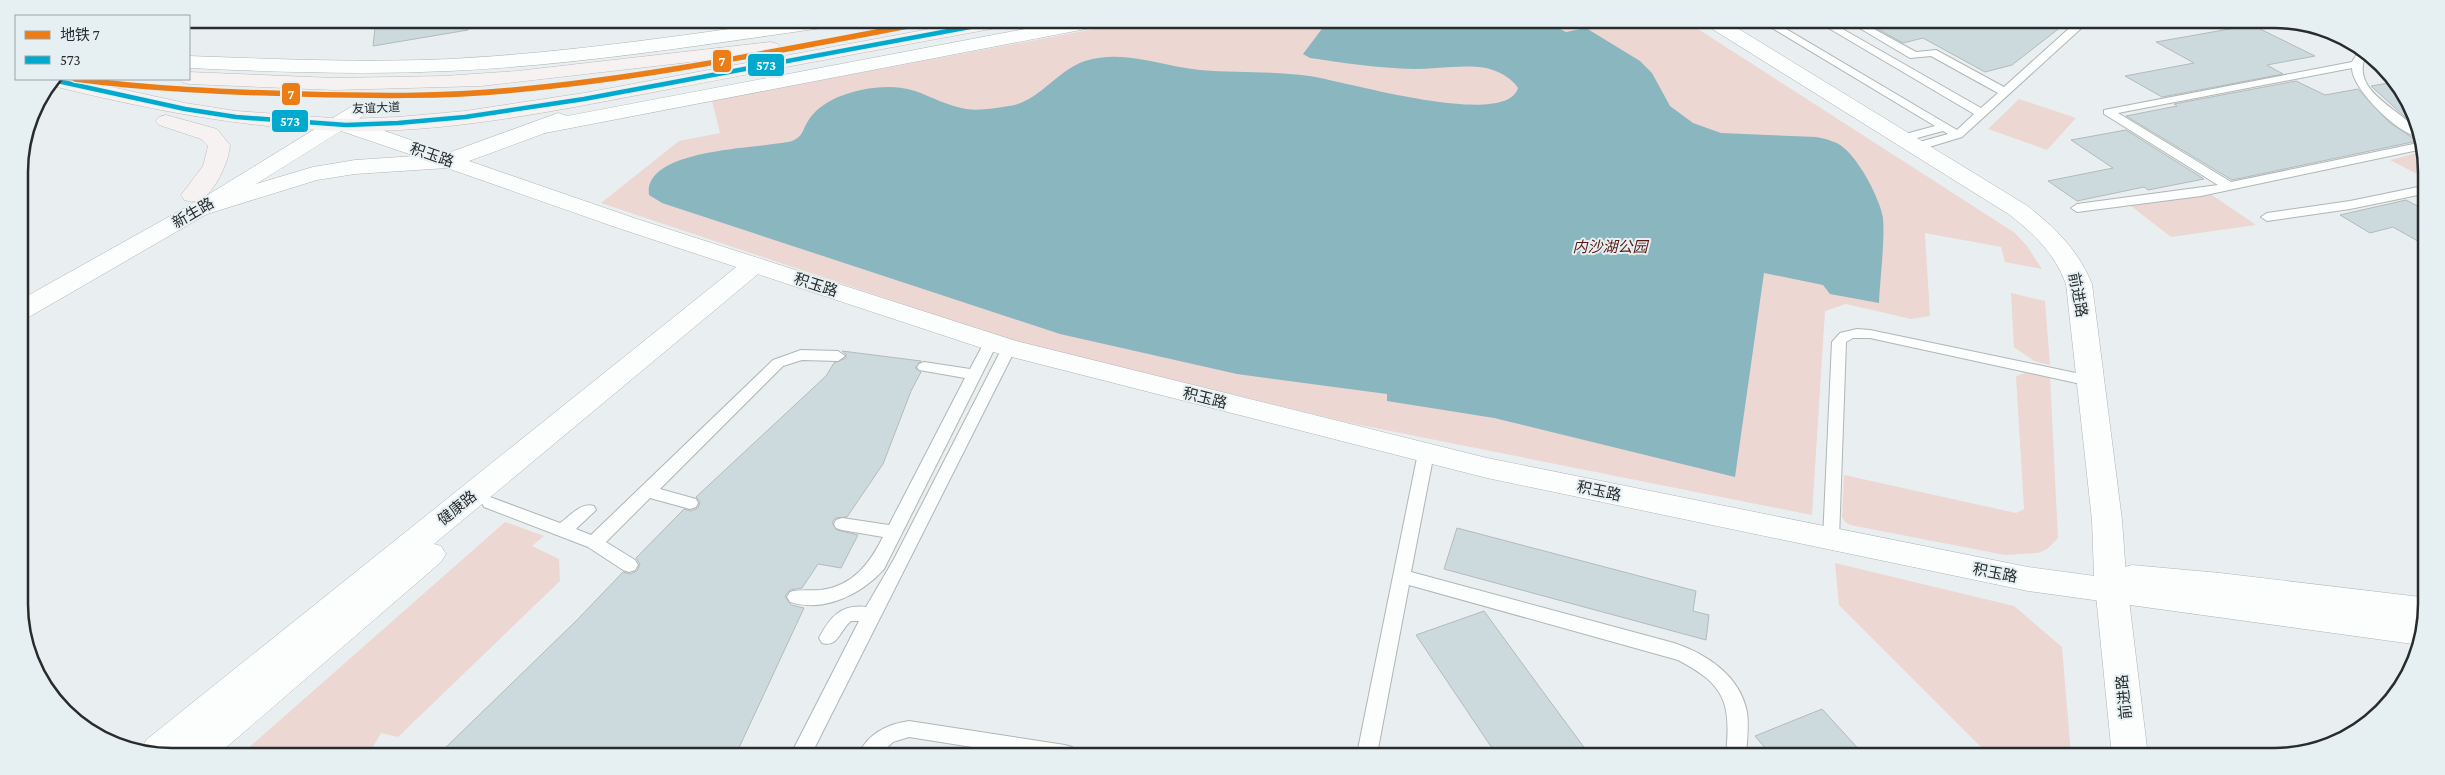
<svg xmlns="http://www.w3.org/2000/svg" width="2445" height="775" viewBox="0 0 2445 775" font-family="'Crimson Pro','Noto Sans SC',serif">
  <style>
    .green { fill: #ecd7d3 }
    .water { fill: #8ab6c0 }
    .building { fill: #ccdadd; stroke: #b5baba }
    .lines { fill: none; stroke-linecap: round; stroke-linejoin: round }
    .service-casing { stroke: #b0b5b5; stroke-width: 2 }
    .tertiary-casing { stroke: #b0b5b5; stroke-width: 1 }
    .secondary-casing { stroke: #b0b5b5; stroke-width: 1 }
    .primary-casing { stroke: #c1bbbb; stroke-width: 1 }
    .service { fill: #fcfdfd; fill-rule: evenodd }
    .tertiary { fill: #fcfdfd; fill-rule: evenodd }
    .secondary { fill: #fcfdfd; fill-rule: evenodd }
    .primary { fill: #f6f2f1; fill-rule: evenodd }
    .bus-1-casing { stroke: #e6f0f3; stroke-width: 7 }
    .bus-1 { stroke: #00a9ce; stroke-width: 4.5 }
    .metro-1-casing { stroke: #e6f0f3; stroke-width: 8 }
    .metro-1 { stroke: #eb7c16; stroke-width: 5.5 }
    .labels { text-anchor: middle; stroke-width: 4; stroke-linejoin: round; paint-order: stroke }
    .far-street-label { font-size: 12px; fill: #282c2d; stroke: #e6f0f3 }
    .street-label { font-size: 15px; fill: #282c2d; stroke: #e6f0f3 }
    .park-label { font-size: 15px; font-style: italic; fill: #591911; stroke: #e6f0f3 }
    .rim { fill: none; stroke: #282c2d; stroke-width: 2.5 }
    .line-badge { stroke: #e6f0f3; stroke-width: 2 }
    .badge-label { font-size: 14px; text-anchor: middle; font-weight: bold; fill: #fff }
  </style>
  <rect width="100%" height="100%" fill="#e9eff0"/>
  <path class="green" d="M 1136,21 L 1687,22 L 2015,233 L 2027,246 L 2042,269 L 2005,262 L 2001,247 L 1925,233 L 1930,316 L 1911,319 L 1846,304 L 1825,311 L 1812,515 L 1350,423 L 1017,342 L 601,203 L 679,141 L 720,133 L 712,101 Z
    M 2019,99 L 2076,118 L 2047,150 L 1988,129 Z
    M 2421,152 L 2423,153 L 2423,177 L 2390,160 Z
    M 2212,195 L 2256,225 L 2171,237 L 2131,206 Z
    M 2011,293 L 2045,301 L 2050,365 L 2034,361 L 2014,347 Z
    M 2026,373 L 2050,377 L 2058,538 L 2047,549 L 2038,553 L 2005,555 L 1850,525 L 1845,522 L 1842,517 L 1844,475 L 2016,513 L 2024,509 L 2016,376 Z
    M 505,522 L 544,536 L 532,546 L 559,559 L 560,581 L 398,737 L 381,733 L 370,752 L 245,751 Z
    M 1835,563 L 2014,606 L 2062,647 L 2071,755 L 1989,755 L 1839,605 Z"/>
  <path class="water" d="M 1368,22 L 1546,22 L 1566,32 L 1586,28 L 1640,61 L 1652,73 L 1670,106 L 1693,123 L 1721,133 L 1816,137 C 1826,139 1836,141 1844,148 C 1860,161 1880,199 1883,218 C 1885,241 1880,279 1879,303 L 1830,294 L 1823,285 L 1764,273 L 1735,477 L 1494,418 L 1387,401 L 1387,394 L 1237,374 L 1060,334 L 662,203 L 649,195 C 643,147 762,149 792,141 C 804,136 802,130 808,121 C 815,109 827,102 838,97 C 861,88 891,83 915,91 C 932,97 948,106 966,109 C 980,111 995,108 1009,106 C 1039,102 1057,70 1085,61 C 1125,49 1160,66 1200,70 C 1236,73 1273,71 1309,76 C 1341,80 1506,130 1518,88 C 1511,77 1498,71 1486,68 C 1462,64 1437,69 1413,69 C 1378,68 1344,63 1310,58 L 1303,54 L 1324,26 Z"/>
  <path class="building" d="M 376,19 L 467,19 L 468,30 L 373,46 Z
    M 1867,23 L 2066,23 L 2012,65 L 1985,72 L 1923,38 L 1903,43 Z
    M 2252,25 L 2315,56 L 2267,65 L 2283,74 L 2162,97 L 2125,76 L 2194,63 L 2156,42 Z
    M 2296,81 L 2325,95 L 2358,89 L 2389,122 L 2411,137 L 2422,140 L 2232,180 L 2126,116 L 2177,106 L 2174,104 Z
    M 2394,82 L 2416,127 L 2371,86 Z
    M 2126,130 L 2204,179 L 2148,190 L 2144,187 L 2077,201 L 2048,181 L 2113,168 L 2071,140 Z
    M 2406,200 L 2423,209 L 2423,244 L 2393,227 L 2370,233 L 2340,215 Z
    M 842,351 L 921,361 L 915,368 L 921,372 L 911,391 L 883,464 L 847,517 L 835,518 L 832,523 L 837,530 L 858,535 L 841,568 L 818,564 L 802,588 L 790,590 L 785,596 L 791,605 L 804,608 L 737,752 L 441,752 L 577,620 L 623,572 L 630,574 L 637,571 L 640,564 L 636,558 L 684,509 L 691,511 L 698,508 L 700,502 L 696,497 L 826,376 L 834,363 L 846,358 L 846,354 Z
    M 1457,528 L 1696,591 L 1693,611 L 1709,615 L 1706,640 L 1444,569 Z
    M 1484,611 L 1538,685 L 1589,754 L 1496,754 L 1416,635 Z
    M 1822,709 L 1864,755 L 1771,755 L 1755,736 Z"/>
  <g class="lines">
    <defs>
      <path id="service" d="M 1776,23 L 1957,130 L 1974,114 L 1820,23 L 1832,23 L 1981,108 L 1998,93 L 1931,56 L 1910,58 L 1851,23 L 1863,23 L 1916,52 L 1936,50 L 2004,87 L 2075,23 L 2087,23 L 1962,137 L 1916,151 L 1910,147 L 1912,144 L 1948,134 L 1943,131 L 1902,142 L 1898,140 L 1896,138 L 1898,136 L 1935,126 L 1772,28 L 1772,24 Z
        M 2361,47 L 2367,53 C 2346,94 2407,109 2421,137 C 2401,137 2352,90 2352,68 L 2118,113 L 2231,182 L 2423,142 L 2423,149 L 2201,196 L 2077,212 L 2071,208 L 2077,204 L 2218,185 L 2104,114 L 2104,110 L 2352,62 Z
        M 2423,186 L 2423,194 L 2350,209 L 2267,221 L 2261,217 L 2267,213 L 2350,201 Z
        M 1857,329 L 1870,330 L 2090,376 L 2097,381 L 2090,386 L 1870,338 L 1853,338 L 1846,342 L 1839,539 L 1837,543 L 1831,545 L 1825,543 L 1823,539 L 1832,342 L 1840,333 Z
        M 991,337 L 998,342 L 884,569 C 862,594 824,613 790,602 L 787,597 L 790,592 C 800,589 810,591 821,590 C 853,586 870,563 883,537 L 842,530 L 836,528 L 834,524 L 836,520 L 842,518 L 889,525 L 965,378 L 919,370 L 917,367 L 919,364 L 924,362 L 970,369 L 986,339 Z
        M 1009,343 L 1016,348 L 812,753 L 792,752 L 859,621 L 851,621 C 840,630 838,648 822,643 L 819,638 C 830,617 841,604 866,607 L 894,559 L 1002,348 Z
        M 801,350 L 838,351 L 845,356 L 838,361 L 802,360 L 783,366 L 660,489 L 696,499 L 698,503 L 696,507 L 690,509 L 650,498 L 606,542 L 635,560 L 638,565 L 635,570 L 629,572 L 623,570 L 588,547 L 484,507 L 482,503 L 484,499 L 490,497 L 560,523 C 570,516 581,502 594,506 L 596,510 L 576,529 L 591,535 L 773,360 Z
        M 1426,448 L 1432,449 L 1434,453 L 1411,572 L 1674,643 C 1707,654 1740,676 1747,712 C 1749,726 1747,741 1746,755 L 1726,755 C 1731,703 1726,685 1678,660 L 1409,585 L 1377,754 L 1357,754 L 1418,453 L 1420,449 Z
        M 909,721 L 1065,745 L 1072,747 L 1075,753 L 1010,753 L 909,737 L 893,742 L 881,753 L 859,753 C 869,733 888,724 909,721 Z"/>
      <path id="tertiary" d="M 1707,23 L 1729,23 L 2026,205 C 2055,227 2078,250 2092,284 L 2122,520 L 2126,575 L 2148,756 L 2112,756 L 2094,575 L 2092,520 L 2066,284 C 2055,254 2035,235 2010,215 L 1709,27 Z
        M 754,258 L 763,260 L 766,265 L 763,270 L 434,544 L 441,546 L 446,554 L 441,562 L 222,751 L 141,751 L 146,740 L 745,260 Z"/>
      <path id="secondary" d="M 793,20 L 845,20 L 843,24 L 836,26 C 708,44 579,65 449,71 C 362,75 276,72 189,68 L 189,56 C 276,59 363,63 450,59 C 565,53 679,36 793,20 Z
        M 1067,21 L 1105,21 L 1103,25 L 1096,27 L 545,133 L 469,161 L 634,218 L 1016,341 L 1487,458 L 2028,567 L 2117,579 L 2121,568 L 2132,565 L 2220,573 L 2421,597 L 2420,645 L 2028,591 L 1487,478 L 1000,354 L 618,228 L 447,168 L 355,174 L 317,180 L 207,214 L 29,317 L 20,319 L 20,300 L 206,196 L 354,105 L 361,103 L 368,105 L 371,109 L 356,121 L 448,153 L 558,113 L 567,116 ZM 341,131 L 415,156 L 355,160 L 313,167 L 256,184 Z"/>
      <path id="primary" d="M 973,21 L 1011,21 L 1009,25 L 1002,27 C 886,48 770,70 654,92 C 553,111 449,133 346,131 C 245,129 146,109 49,85 L 53,79 L 75,79 L 185,103 L 236,111 L 346,119 L 398,117 L 465,111 L 584,93 Z
        M 771,42 L 778,44 L 781,48 L 778,52 L 481,86 L 335,90 L 189,84 L 182,82 L 179,79 L 189,79 L 189,72 L 335,78 L 444,76 L 517,71 Z
        M 166,115 L 217,129 L 230,145 C 229,162 215,192 200,200 C 194,203 189,201 184,200 L 181,195 L 203,166 L 208,146 L 201,139 L 159,125 L 155,121 L 159,117 Z"/>
    </defs>
    <use href="#service" class="service-casing"/>
    <use href="#tertiary" class="tertiary-casing"/>
    <use href="#secondary" class="secondary-casing"/>
    <use href="#primary" class="primary-casing"/>
    <use href="#service" class="service"/>
    <use href="#tertiary" class="tertiary"/>
    <use href="#secondary" class="secondary"/>
    <use href="#primary" class="primary"/>
    <defs>
      <path id="bus-1" d="M 53,80 L 185,109 L 236,117 L 346,125 L 398,123 L 465,117 L 584,99 L 1002,21"/>
    </defs>
    <use href="#bus-1" class="bus-1-casing"/>
    <use href="#bus-1" class="bus-1"/>
    <defs>
      <path id="metro-1" d="M 75,79 C 150,89 225,92 301,94 C 372,96 443,97 514,90 C 656,77 795,47 935,21"/>
    </defs>
    <use href="#metro-1" class="metro-1-casing"/>
    <use href="#metro-1" class="metro-1"/>
  </g>
  <g class="labels">
    <g class="far-street-label">
      <text transform="translate(376 108) rotate(-2)" y="4">友谊大道</text>
    </g>
    <g class="street-label">
      <text transform="translate(432 155) rotate(19)" y="5">积玉路</text>
      <text transform="translate(193 213) rotate(-30)" y="5">新生路</text>
      <text transform="translate(816 285) rotate(18)" y="5">积玉路</text>
      <text transform="translate(2078 295) rotate(79)" y="5">前进路</text>
      <text transform="translate(1205 398) rotate(14)" y="5">积玉路</text>
      <text transform="translate(1599 491) rotate(12)" y="5">积玉路</text>
      <text transform="translate(457 508) rotate(-39)" y="5">健康路</text>
      <text transform="translate(1995 573) rotate(11)" y="5">积玉路</text>
      <text transform="translate(2124 697) rotate(-96)" y="5">前进路</text>
    </g>
    <g class="park-label">
      <text x="1610" y="252">内沙湖公园</text>
    </g>
  </g>
  <path d="M0 0H2445V775H0ZM172 28H2274A144 144 0 0 1 2418 172V604A144 144 0 0 1 2274 748H172A144 144 0 0 1 28 604V172A144 144 0 0 1 172 28Z" fill="#e6f0f3" fill-rule="evenodd"/>
  <path class="rim" d="M172 28H2274A144 144 0 0 1 2418 172V604A144 144 0 0 1 2274 748H172A144 144 0 0 1 28 604V172A144 144 0 0 1 172 28Z"/>
  <g class="line-badge">
    <rect x="712" y="49" width="20" height="24" rx="5" fill="#eb7c16"/>
    <rect x="747" y="53" width="38" height="24" rx="5" fill="#00a9ce"/>
    <rect x="281" y="82" width="20" height="24" rx="5" fill="#eb7c16"/>
    <rect x="271" y="109" width="38" height="24" rx="5" fill="#00a9ce"/>
  </g>
  <g class="badge-label">
    <text x="722" y="66">7</text>
    <text x="766" y="70">573</text>
    <text x="291" y="99">7</text>
    <text x="290" y="126">573</text>
  </g>
  <rect x="15" y="15" width="175" height="65" fill="#e6f0f3" stroke="#9aa2a4"/>
  <rect x="25" y="31" width="25" height="8" fill="#eb7c16" stroke="#9aa2a4"/>
  <text x="60" y="40" font-size="15" fill="#282c2d">地铁 7</text>
  <rect x="25" y="56" width="25" height="8" fill="#00a9ce" stroke="#9aa2a4"/>
  <text x="60" y="65" font-size="15" fill="#282c2d">573</text>
</svg>
